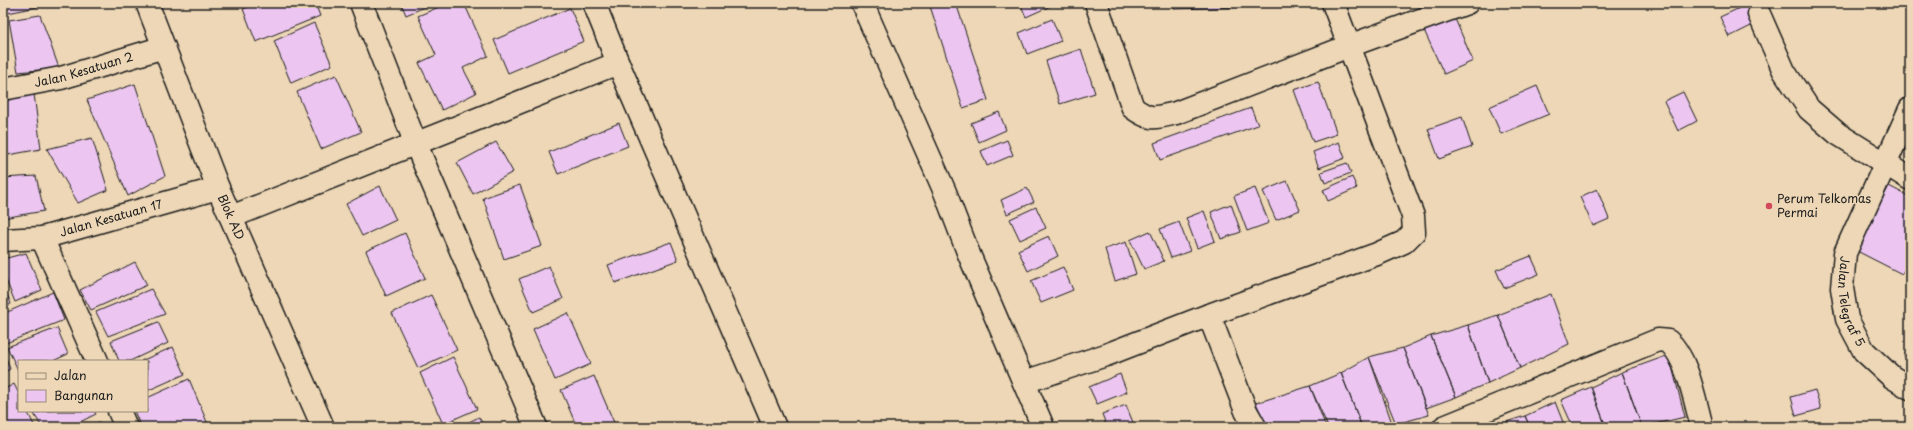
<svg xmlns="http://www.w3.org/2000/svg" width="1913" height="430" viewBox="0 0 1913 430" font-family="'Playpen Sans',sans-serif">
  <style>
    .building { fill: #ecc6f0; stroke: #1c1c1c }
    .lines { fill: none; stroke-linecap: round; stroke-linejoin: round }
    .minor-casing { stroke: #1c1c1c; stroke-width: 25 }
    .minor { stroke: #edd7b6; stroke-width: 22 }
    .poi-dot { fill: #d1495b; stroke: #edd7b6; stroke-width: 1.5 }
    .labels { text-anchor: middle; stroke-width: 3; stroke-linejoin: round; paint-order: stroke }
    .street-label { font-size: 12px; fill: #1c1c1c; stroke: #edd7b6 }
    .poi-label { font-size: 12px; fill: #1c1c1c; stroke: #edd7b6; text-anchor: start }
  </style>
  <rect width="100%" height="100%" fill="#edd7b6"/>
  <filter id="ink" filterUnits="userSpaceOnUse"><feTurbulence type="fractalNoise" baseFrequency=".025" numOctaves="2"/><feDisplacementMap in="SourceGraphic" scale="8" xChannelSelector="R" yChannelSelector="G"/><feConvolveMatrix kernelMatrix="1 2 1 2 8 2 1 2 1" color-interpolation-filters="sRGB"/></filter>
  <g filter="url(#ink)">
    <path class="building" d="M 3,3 L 35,3 L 37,7 L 3,14 Z
      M 259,3 L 315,3 L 320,16 L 256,42 L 243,9 Z
      M 401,3 L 434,3 L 406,15 Z
      M 448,3 L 464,3 L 488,56 L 463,68 L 476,93 L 442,110 L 419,63 L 436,55 L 418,16 Z
      M 929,3 L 956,3 L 988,100 L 963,108 Z
      M 1020,3 L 1057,3 L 1026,17 Z
      M 1174,3 L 1277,3 L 1277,6 L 1174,9 Z
      M 1746,5 L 1755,24 L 1729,37 L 1720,17 Z
      M 570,8 L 584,41 L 508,73 L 494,40 Z
      M 1453,14 L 1473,61 L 1444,74 L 1423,28 Z
      M 40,15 L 59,68 L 18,72 L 9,20 Z
      M 1052,19 L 1061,41 L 1027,54 L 1019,33 Z
      M 314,23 L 332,65 L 291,83 L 274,41 Z
      M 1081,49 L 1095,93 L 1060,104 L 1046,61 Z
      M 336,75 L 361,132 L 321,149 L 297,92 Z
      M 1318,82 L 1337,134 L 1313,142 L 1294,90 Z
      M 135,84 L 165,176 L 128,196 L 87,100 Z
      M 1537,86 L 1549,114 L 1501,134 L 1489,107 Z
      M 1683,92 L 1697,121 L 1678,131 L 1664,101 Z
      M 34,94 L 41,149 L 8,155 L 3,126 L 3,99 Z
      M 1251,108 L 1258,125 L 1160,160 L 1154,143 Z
      M 999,112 L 1006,130 L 979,142 L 971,123 Z
      M 1462,117 L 1472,147 L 1439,159 L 1428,129 Z
      M 619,123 L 628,146 L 558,174 L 549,152 Z
      M 92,138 L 108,190 L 78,203 L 47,149 Z
      M 1007,140 L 1013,155 L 987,166 L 981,151 Z
      M 496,142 L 513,172 L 473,194 L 457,163 Z
      M 1339,142 L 1345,158 L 1319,168 L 1313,152 Z
      M 1347,163 L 1351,173 L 1325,183 L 1321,172 Z
      M 36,176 L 44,211 L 3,218 L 3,178 Z
      M 1352,177 L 1357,188 L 1328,201 L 1323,190 Z
      M 1287,181 L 1300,210 L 1276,220 L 1263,191 Z
      M 520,185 L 542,246 L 504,259 L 483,198 Z
      M 380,186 L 396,220 L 362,236 L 346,204 Z
      M 1889,186 L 1910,197 L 1910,259 L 1902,274 L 1855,250 Z
      M 1027,188 L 1034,202 L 1007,214 L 1001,200 Z
      M 1255,188 L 1269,223 L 1247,231 L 1234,196 Z
      M 1597,189 L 1609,219 L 1593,226 L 1580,197 Z
      M 1231,204 L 1241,232 L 1221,239 L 1211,212 Z
      M 1036,207 L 1046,228 L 1020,240 L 1010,219 Z
      M 1204,211 L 1215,241 L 1197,248 L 1186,218 Z
      M 1179,222 L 1190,251 L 1171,258 L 1160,229 Z
      M 1150,231 L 1164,261 L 1144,269 L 1130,240 Z
      M 405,233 L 425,278 L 386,296 L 366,251 Z
      M 1049,236 L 1058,256 L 1028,271 L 1018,250 Z
      M 671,242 L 678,260 L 615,283 L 608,265 Z
      M 1126,242 L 1136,274 L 1115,281 L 1105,249 Z
      M 26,253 L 42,290 L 15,302 L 3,273 L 3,259 Z
      M 1531,256 L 1539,274 L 1504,288 L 1496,270 Z
      M 135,262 L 147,285 L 91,310 L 80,290 Z
      M 549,266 L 563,299 L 533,312 L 519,279 Z
      M 1063,267 L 1073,290 L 1041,303 L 1031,281 Z
      M 3,284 L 11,304 L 3,308 Z
      M 151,289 L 165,314 L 108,336 L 96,312 Z
      M 53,292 L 64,320 L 6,343 L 3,335 L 3,314 Z
      M 1551,294 L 1569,344 L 1520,368 L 1498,315 Z
      M 431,295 L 457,350 L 418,368 L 392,313 Z
      M 568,313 L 591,364 L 555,380 L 533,329 Z
      M 1498,315 L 1520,368 L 1488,383 L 1468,325 Z
      M 158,322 L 168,343 L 130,361 L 119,361 L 111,341 Z
      M 1468,325 L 1488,383 L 1456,397 L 1431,336 Z
      M 57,328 L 68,354 L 53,361 L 19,361 L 19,372 L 7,347 Z
      M 1431,336 L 1456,397 L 1426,408 L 1403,348 Z
      M 1910,345 L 1910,359 L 1904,356 Z
      M 173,347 L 185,374 L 147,391 L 147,361 L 141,361 Z
      M 1403,348 L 1429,415 L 1396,424 L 1369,357 Z
      M 3,350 L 10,369 L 3,373 Z
      M 1669,355 L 1685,417 L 1642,427 L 1622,372 Z
      M 453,357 L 477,409 L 443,424 L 420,373 Z
      M 1369,357 L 1392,423 L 1382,427 L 1362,427 L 1341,373 Z
      M 1622,372 L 1642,427 L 1606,427 L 1591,387 Z
      M 1341,373 L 1362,427 L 1328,427 L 1310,386 Z
      M 1120,374 L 1127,392 L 1097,404 L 1089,387 Z
      M 594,376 L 615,425 L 611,427 L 577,427 L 561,390 Z
      M 189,379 L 209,427 L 141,427 L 134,411 L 147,411 L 147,398 Z
      M 14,384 L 19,394 L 19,411 L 27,411 L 35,427 L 3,427 L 3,390 Z
      M 1310,386 L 1326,427 L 1267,427 L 1256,403 Z
      M 1591,387 L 1606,427 L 1573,427 L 1561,400 Z
      M 1815,390 L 1821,409 L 1796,416 L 1791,397 Z
      M 1555,402 L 1565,427 L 1530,427 L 1525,416 Z
      M 1126,405 L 1134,425 L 1129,427 L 1107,427 L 1102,414 Z
      M 41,411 L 94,411 L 96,414 L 70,427 L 42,427 L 34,414 Z
      M 1525,416 L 1530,427 L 1501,427 L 1500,424 Z
      M 479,417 L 484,427 L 459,427 Z
      M 99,422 L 101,427 L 86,427 Z"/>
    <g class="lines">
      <defs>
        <g id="minor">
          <path id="s1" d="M 147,3 L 218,188 L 323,427"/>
          <path d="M 361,3 L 415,142 L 536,427"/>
          <path d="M 862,3 L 945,192 L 968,252 L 1043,427"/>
          <path d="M 1096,3 L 1133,108 C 1151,121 1155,118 1176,113 L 1349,46 L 1467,3"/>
          <path d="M 1759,14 L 1784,71 L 1809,109 L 1838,134 L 1910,179"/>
          <path d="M 618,63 L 775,427"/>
          <path id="s2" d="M 3,89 L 61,78 L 164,47"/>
          <path id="s3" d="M 1910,109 L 1845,253 L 1842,288 L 1847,319 L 1864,351 L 1892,377 L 1910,388"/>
          <path d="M 231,217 L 618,63 L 594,3"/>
          <path d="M 42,238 L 97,361"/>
          <path id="s4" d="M 3,240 L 42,238 L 218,188"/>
          <path d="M 1024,382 L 1106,355 L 1209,315"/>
          <path d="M 119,411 L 126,427"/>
          <path d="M 1255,427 L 1246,411 L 1209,315 L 1377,254 L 1404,242 L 1414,232 L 1413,216 L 1333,3"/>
          <path d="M 1444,427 L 1658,340 L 1668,341 C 1688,358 1695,402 1702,427"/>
        </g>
      </defs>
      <use href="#minor" class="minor-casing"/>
      <use href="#minor" class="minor"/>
    </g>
  </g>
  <circle class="poi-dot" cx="1769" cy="206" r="4"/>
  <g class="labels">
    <g class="street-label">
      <text dy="4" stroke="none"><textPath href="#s2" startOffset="83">Jalan Kesatuan 2</textPath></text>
      <text dy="4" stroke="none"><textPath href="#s1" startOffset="230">Blok AD</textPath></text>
      <text dy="4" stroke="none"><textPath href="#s4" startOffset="111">Jalan Kesatuan 17</textPath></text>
      <text dy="4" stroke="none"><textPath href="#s3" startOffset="208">Jalan Telegraf 5</textPath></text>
    </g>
    <g class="poi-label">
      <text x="1777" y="203">Perum Telkomas<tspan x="1777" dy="14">Permai</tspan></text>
    </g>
  </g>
  <rect width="1913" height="430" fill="none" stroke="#edd7b6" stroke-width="16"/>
  <rect x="8" y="8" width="1897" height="414" fill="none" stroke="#1c1c1c" stroke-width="1.5" filter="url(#ink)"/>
  <rect x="18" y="360" width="130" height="52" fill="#edd7b6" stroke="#998c78"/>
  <rect x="26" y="373" width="20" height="6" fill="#edd7b6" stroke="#998c78"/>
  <text x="54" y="380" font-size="12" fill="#1c1c1c">Jalan</text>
  <rect x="26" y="390" width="20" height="12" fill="#ecc6f0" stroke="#998c78"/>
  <text x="54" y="400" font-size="12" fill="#1c1c1c">Bangunan</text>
</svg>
